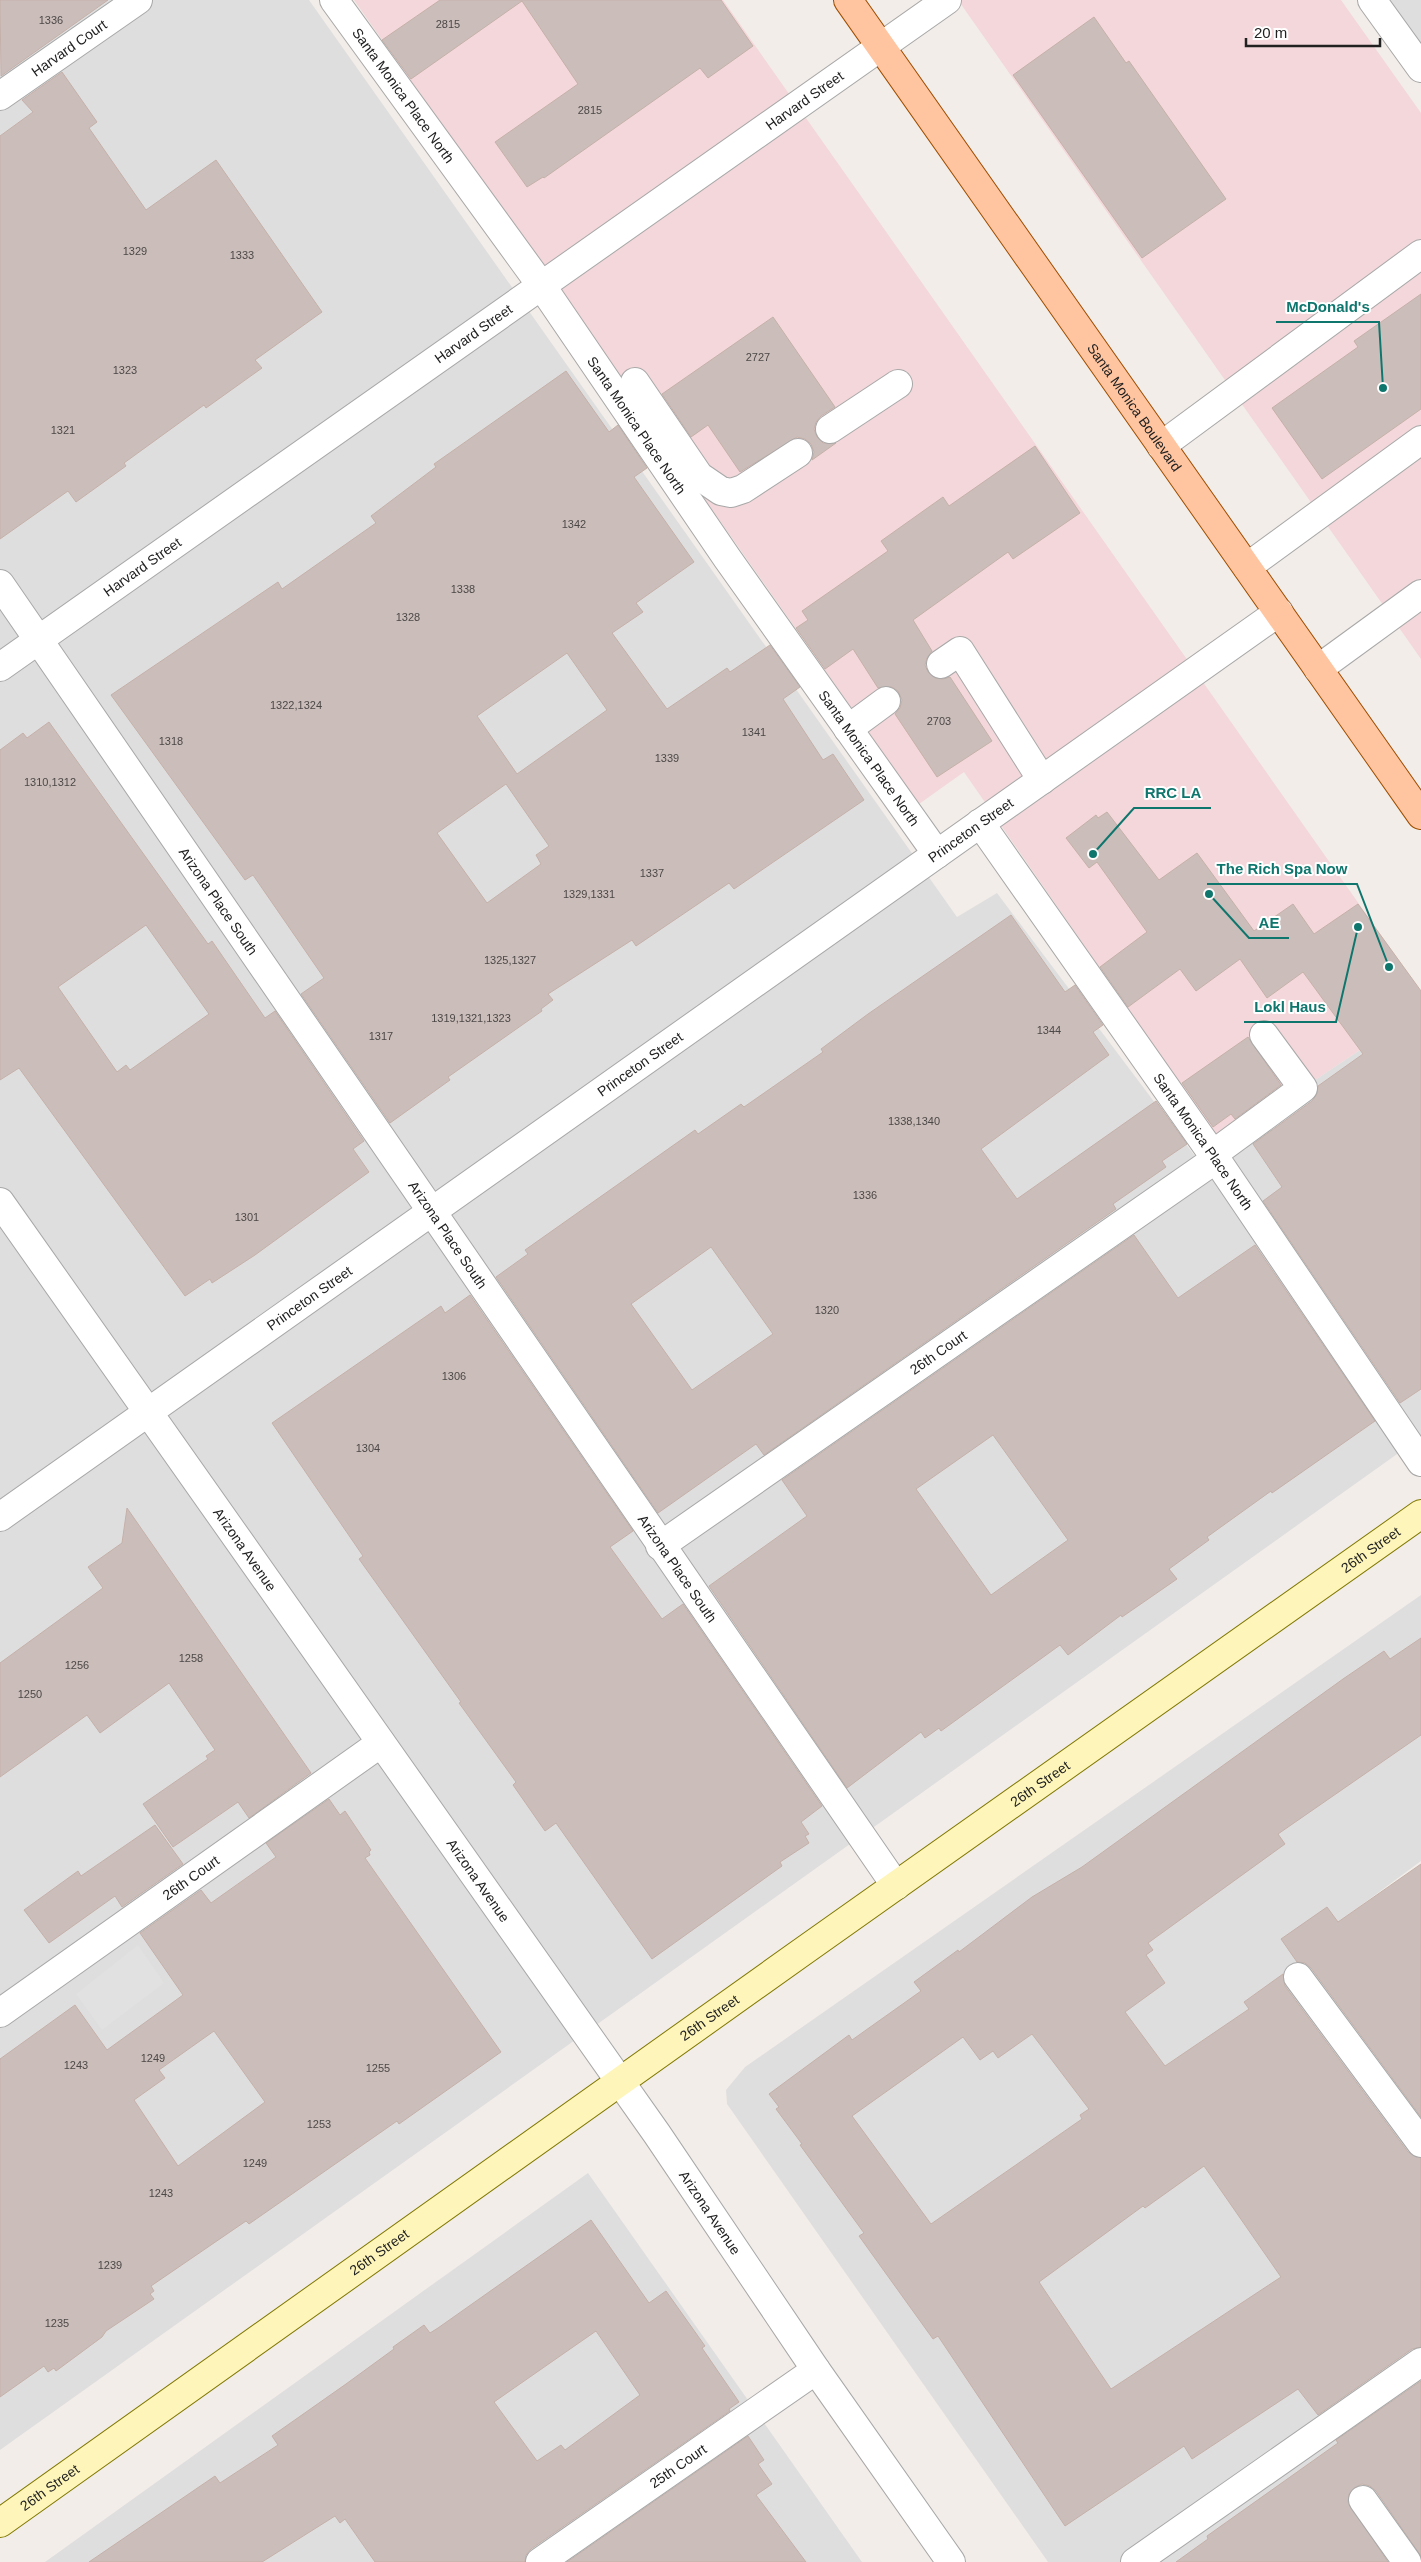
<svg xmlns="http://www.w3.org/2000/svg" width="1421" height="2562" viewBox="0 0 1421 2562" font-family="Helvetica,sans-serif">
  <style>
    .residential { fill: #dfdedf }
    .commercial { fill: #f3d7da }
    .parking { fill: #e1e1e1 }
    .building { fill: #cbbeba; stroke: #c5b0a9; fill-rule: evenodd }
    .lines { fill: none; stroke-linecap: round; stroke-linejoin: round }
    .service-casing { stroke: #a8a8a8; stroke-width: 30 }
    .minor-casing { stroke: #a8a8a8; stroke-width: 30 }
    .secondary-casing { stroke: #817800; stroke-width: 30 }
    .primary-casing { stroke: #9f4e00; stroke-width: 30 }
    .service { stroke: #fff; stroke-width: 28 }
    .minor { stroke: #fff; stroke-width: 28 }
    .secondary { stroke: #fef5ba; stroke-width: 28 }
    .primary { stroke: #ffc5a0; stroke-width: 28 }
    .labels { text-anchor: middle; stroke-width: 4; stroke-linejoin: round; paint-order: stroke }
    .number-label { font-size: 11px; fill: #4c4847 }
    .street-label { font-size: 14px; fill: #212121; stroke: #fff }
    .leader { fill: none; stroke: #0f766e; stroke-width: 2 }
    .callout-dot { fill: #0f766e; stroke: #fff; stroke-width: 2 }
    .callout-label { font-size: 15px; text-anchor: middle; font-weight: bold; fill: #0f766e; stroke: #fff; stroke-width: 4; stroke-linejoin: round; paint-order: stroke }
  </style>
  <rect width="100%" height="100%" fill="#f2ede8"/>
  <path class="residential" d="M 0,0 L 309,0 L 957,917 L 997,893 L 1195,1156 L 1221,1143 L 1421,1009 L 1421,1437 L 0,2450 Z
    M 1380,0 L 1421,0 L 1421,60 Z
    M 1421,1595 L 1421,1861 L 1344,1918 L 1421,2029 L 1421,2562 L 1048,2562 L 727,2104 L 726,2090 L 745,2067 Z
    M 588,2173 L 862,2562 L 45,2562 Z"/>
  <path class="commercial" d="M 354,0 L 723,0 L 1421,992 L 1421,1009 L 1221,1143 L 964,772 L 919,804 Z
    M 958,0 L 1341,0 L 1421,113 L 1421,659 Z"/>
  <path class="parking" d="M 138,1945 L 164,1983 L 102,2030 L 76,1994 Z"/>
  <path class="building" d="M 0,0 L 108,0 L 1,76 Z
    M 440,0 L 721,0 L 753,46 L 708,78 L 700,68 L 544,178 L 543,177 L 527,187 L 495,142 L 578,84 L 522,1 L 411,79 L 382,40 Z
    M 1094,17 L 1126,63 L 1129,61 L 1226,199 L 1142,258 L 1013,75 Z
    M 62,72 L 97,122 L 89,128 L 146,210 L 216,160 L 322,312 L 255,360 L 262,368 L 206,408 L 204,405 L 124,463 L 126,466 L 76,502 L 68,491 L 0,539 L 0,136 L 33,112 L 22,100 Z
    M 1421,294 L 1421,409 L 1322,479 L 1272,408 L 1358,347 L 1354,341 Z
    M 773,317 L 835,407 L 821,416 L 816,422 L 814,429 L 817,437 L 823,443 L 836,443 L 812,460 L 814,452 L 811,444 L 805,439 L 797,437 L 740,472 L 708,425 L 691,437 L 662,394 Z
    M 566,371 L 609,432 L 618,425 L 647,468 L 634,477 L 694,562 L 636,603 L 643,612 L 612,633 L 667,709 L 727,668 L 730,672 L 770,645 L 800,687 L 783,699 L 823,760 L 833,754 L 864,800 L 734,889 L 729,883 L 636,946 L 632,940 L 548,994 L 553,1000 L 541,1009 L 542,1011 L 448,1077 L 450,1080 L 390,1123 L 301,994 L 324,978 L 253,875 L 245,880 L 111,695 L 278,582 L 282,589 L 376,523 L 371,516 L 436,467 L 434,464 ZM 567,653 L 607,710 L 517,774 L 477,716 ZM 506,784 L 549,846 L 536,855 L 541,864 L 487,903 L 437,833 Z
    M 1035,446 L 1080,513 L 1013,559 L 1008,552 L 913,620 L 932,651 L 927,658 L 925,665 L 928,672 L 935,678 L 943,679 L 950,677 L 992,741 L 937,777 L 895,714 L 900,708 L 902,700 L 898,691 L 892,687 L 878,688 L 853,649 L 825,669 L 796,628 L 808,620 L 802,611 L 888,551 L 881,541 L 943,497 L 949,506 Z
    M 49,722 L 208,944 L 212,941 L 265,1018 L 275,1011 L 364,1141 L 353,1149 L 369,1172 L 255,1255 L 212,1283 L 210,1279 L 185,1296 L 19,1068 L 0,1080 L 0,750 L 23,733 L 27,738 ZM 146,925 L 209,1014 L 130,1070 L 126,1065 L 117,1072 L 58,987 Z
    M 1107,812 L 1159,880 L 1197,853 L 1254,931 L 1293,904 L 1314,934 L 1358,904 L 1421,991 L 1421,1389 L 1400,1403 L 1263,1201 L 1282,1187 L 1253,1144 L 1312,1101 L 1317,1094 L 1318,1086 L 1363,1054 L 1303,972 L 1267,998 L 1240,959 L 1196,991 L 1180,969 L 1128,1007 L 1100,967 L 1147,932 L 1097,862 L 1089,868 L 1066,838 L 1096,815 L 1098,818 Z
    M 1011,915 L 1065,992 L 1075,985 L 1103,1025 L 1093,1032 L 1109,1055 L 981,1149 L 1017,1199 L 1156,1101 L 1187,1144 L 1162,1161 L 1166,1167 L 1113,1204 L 1116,1209 L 764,1455 L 756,1444 L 658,1513 L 496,1277 L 528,1254 L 525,1250 L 695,1130 L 698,1134 L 741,1104 L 744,1107 L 823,1052 L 821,1049 L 868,1014 ZM 711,1247 L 773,1334 L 692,1390 L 631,1304 Z
    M 1248,1037 L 1281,1085 L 1235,1119 L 1231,1114 L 1213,1127 L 1182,1083 Z
    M 1134,1235 L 1178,1298 L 1255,1245 L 1375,1421 L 1272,1493 L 1271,1491 L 1207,1537 L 1209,1540 L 1169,1569 L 1177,1579 L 1122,1617 L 1121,1615 L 1068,1655 L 1060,1645 L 941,1731 L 939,1728 L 925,1738 L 921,1732 L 847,1788 L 709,1586 L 807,1516 L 782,1480 ZM 993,1435 L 1068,1540 L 991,1595 L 916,1489 Z
    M 470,1295 L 633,1531 L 610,1547 L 662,1619 L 683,1604 L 822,1806 L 801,1822 L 809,1834 L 805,1836 L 809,1843 L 780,1862 L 782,1866 L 652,1959 L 556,1823 L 545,1831 L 513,1785 L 516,1782 L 459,1703 L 461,1702 L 359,1559 L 363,1556 L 272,1423 L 441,1306 L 445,1313 Z
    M 127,1508 L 311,1773 L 249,1818 L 238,1802 L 173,1847 L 143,1804 L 208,1759 L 206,1756 L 215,1750 L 169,1683 L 100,1733 L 87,1715 L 0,1777 L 0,1663 L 103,1588 L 88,1567 L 122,1543 Z
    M 1421,1638 L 1421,1735 L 1278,1834 L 1285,1844 L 1148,1943 L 1153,1950 L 1146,1955 L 1165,1983 L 1125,2012 L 1165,2066 L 1249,2009 L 1244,2002 L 1283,1974 L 1285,1986 L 1408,2152 L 1421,2158 L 1421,2347 L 1412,2349 L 1318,2415 L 1298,2389 L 1192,2459 L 1184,2446 L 1065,2526 L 938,2336 L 933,2339 L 859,2236 L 864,2233 L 800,2145 L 802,2144 L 776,2109 L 779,2107 L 769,2094 L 849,2035 L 852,2040 L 921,1991 L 914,1982 L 958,1950 L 959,1952 L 1032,1897 L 1082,1867 L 1343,1679 L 1384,1651 L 1390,1659 ZM 1032,2034 L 1089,2109 L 1080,2115 L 1082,2119 L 931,2224 L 852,2116 L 963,2037 L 980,2060 L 993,2051 L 998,2058 ZM 1204,2166 L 1281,2277 L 1111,2389 L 1039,2282 L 1143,2206 L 1145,2208 Z
    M 329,1799 L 340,1815 L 345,1811 L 371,1850 L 369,1852 L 370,1855 L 365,1858 L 501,2052 L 399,2124 L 397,2121 L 249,2224 L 246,2221 L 151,2286 L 154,2291 L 150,2294 L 154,2299 L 106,2331 L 102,2337 L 56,2371 L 54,2368 L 48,2372 L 44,2366 L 0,2397 L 0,2059 L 75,2005 L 107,2050 L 183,1995 L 140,1933 L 201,1890 L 211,1903 L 276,1857 L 266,1843 ZM 214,2031 L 265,2102 L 178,2166 L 134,2100 L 165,2078 L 159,2070 Z
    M 155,1825 L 183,1864 L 122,1907 L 115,1896 L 49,1943 L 24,1910 L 78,1871 L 81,1876 Z
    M 1421,1864 L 1421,2117 L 1311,1968 L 1305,1963 L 1297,1962 L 1281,1939 L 1327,1907 L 1338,1922 Z
    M 591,2220 L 649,2303 L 666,2291 L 705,2346 L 702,2348 L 739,2402 L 729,2409 L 730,2411 L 531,2549 L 526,2555 L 525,2562 L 375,2562 L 345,2519 L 340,2523 L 335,2516 L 262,2562 L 89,2562 L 215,2476 L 220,2483 L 278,2445 L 272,2436 L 346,2384 L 394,2349 L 393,2347 L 424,2325 L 430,2333 L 438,2328 ZM 596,2331 L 640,2395 L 565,2450 L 561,2445 L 537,2461 L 494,2402 Z
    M 1421,2381 L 1421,2556 L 1376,2491 L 1370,2486 L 1362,2484 L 1354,2488 L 1349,2494 L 1348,2502 L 1388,2562 L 1176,2562 L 1208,2539 L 1207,2536 L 1338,2443 L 1336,2440 Z
    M 748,2436 L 764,2460 L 758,2464 L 772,2484 L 756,2495 L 806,2562 L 567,2562 Z"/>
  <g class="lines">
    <defs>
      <g id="service">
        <path id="s1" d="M 334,0 L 541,285 L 727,558 L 937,854"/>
        <path d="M 1372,0 L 1421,68"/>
        <path id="s2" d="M 0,96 L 138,0"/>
        <path d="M 635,382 L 699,476 L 721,491 L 731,493 L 743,489 L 798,453"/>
        <path d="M 830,429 L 898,384"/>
        <path d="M 1161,446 L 1421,254"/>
        <path d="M 1247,567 L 1421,440"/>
        <path id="s3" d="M 0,584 L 896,1886"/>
        <path d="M 941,664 L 960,651 L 1042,780"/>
        <path d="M 848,729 L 886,701"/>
        <path id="s4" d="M 980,823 L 1216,1159 L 1421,1462"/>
        <path id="s5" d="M 660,1546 L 1216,1159 L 1220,1149 L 1303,1088 L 1264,1035"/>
        <path d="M 1298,1977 L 1421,2143"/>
        <path id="s6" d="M 0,2013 L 381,1743"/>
        <path d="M 1363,2500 L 1407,2562"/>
        <path id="s7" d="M 540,2562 L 816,2370"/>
        <path d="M 1135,2562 L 1421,2362"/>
      </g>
      <g id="minor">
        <path id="s8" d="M 0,667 L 947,0"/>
        <path d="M 1318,669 L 1421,594"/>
        <path id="s9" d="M 0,1202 L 657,2134 L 816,2370 L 951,2562"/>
        <path id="s10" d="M 0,1517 L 1279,612"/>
      </g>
      <g id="secondary">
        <path id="s11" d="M 0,2523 C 472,2184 947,1850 1421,1514"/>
      </g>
      <g id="primary">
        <path id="s12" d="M 848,0 L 1421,815"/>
      </g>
    </defs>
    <use href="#service" class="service-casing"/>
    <use href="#minor" class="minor-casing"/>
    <use href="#secondary" class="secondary-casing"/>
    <use href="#primary" class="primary-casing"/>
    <use href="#service" class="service"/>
    <use href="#minor" class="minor"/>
    <use href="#secondary" class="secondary"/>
    <use href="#primary" class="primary"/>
  </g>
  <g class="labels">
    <g class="number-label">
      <text x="51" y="24">1336</text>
      <text x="448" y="28">2815</text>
      <text x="590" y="114">2815</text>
      <text x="135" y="255">1329</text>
      <text x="242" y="259">1333</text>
      <text x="758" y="361">2727</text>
      <text x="125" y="374">1323</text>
      <text x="63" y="434">1321</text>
      <text x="574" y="528">1342</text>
      <text x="463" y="593">1338</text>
      <text x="408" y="621">1328</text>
      <text x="296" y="709">1322,1324</text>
      <text x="939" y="725">2703</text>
      <text x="754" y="736">1341</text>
      <text x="171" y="745">1318</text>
      <text x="667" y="762">1339</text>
      <text x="50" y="786">1310,1312</text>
      <text x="652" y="877">1337</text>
      <text x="589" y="898">1329,1331</text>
      <text x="510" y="964">1325,1327</text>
      <text x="471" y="1022">1319,1321,1323</text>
      <text x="1049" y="1034">1344</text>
      <text x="381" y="1040">1317</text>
      <text x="914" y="1125">1338,1340</text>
      <text x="865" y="1199">1336</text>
      <text x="247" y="1221">1301</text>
      <text x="827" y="1314">1320</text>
      <text x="454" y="1380">1306</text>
      <text x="368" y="1452">1304</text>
      <text x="191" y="1662">1258</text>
      <text x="77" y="1669">1256</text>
      <text x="30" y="1698">1250</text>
      <text x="153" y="2062">1249</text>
      <text x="76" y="2069">1243</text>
      <text x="378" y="2072">1255</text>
      <text x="319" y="2128">1253</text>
      <text x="255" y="2167">1249</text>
      <text x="161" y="2197">1243</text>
      <text x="110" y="2269">1239</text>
      <text x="57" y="2327">1235</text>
    </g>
    <g class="street-label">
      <text dy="5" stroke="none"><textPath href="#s2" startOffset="84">Harvard Court</textPath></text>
      <text dy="5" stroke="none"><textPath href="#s1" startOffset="118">Santa Monica Place North</textPath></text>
      <text dy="5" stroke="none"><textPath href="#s8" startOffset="984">Harvard Street</textPath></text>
      <text dy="5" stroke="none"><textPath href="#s8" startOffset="579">Harvard Street</textPath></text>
      <text dy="5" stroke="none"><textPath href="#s12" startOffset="498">Santa Monica Boulevard</textPath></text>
      <text dy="5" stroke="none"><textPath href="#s1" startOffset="522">Santa Monica Place North</textPath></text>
      <text dy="5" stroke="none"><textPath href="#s8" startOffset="174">Harvard Street</textPath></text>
      <text dy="5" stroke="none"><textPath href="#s1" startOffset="928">Santa Monica Place North</textPath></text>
      <text dy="5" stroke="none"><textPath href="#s10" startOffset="1189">Princeton Street</textPath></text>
      <text dy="5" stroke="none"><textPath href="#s3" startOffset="385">Arizona Place South</textPath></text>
      <text dy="5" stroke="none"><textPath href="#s10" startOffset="784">Princeton Street</textPath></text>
      <text dy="5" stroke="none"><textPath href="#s4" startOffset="389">Santa Monica Place North</textPath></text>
      <text dy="5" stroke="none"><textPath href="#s3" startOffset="790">Arizona Place South</textPath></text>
      <text dy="5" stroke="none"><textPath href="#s10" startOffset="379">Princeton Street</textPath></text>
      <text dy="5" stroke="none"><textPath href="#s5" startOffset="339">26th Court</textPath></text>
      <text dy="5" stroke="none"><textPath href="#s9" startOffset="425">Arizona Avenue</textPath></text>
      <text dy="5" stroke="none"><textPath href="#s11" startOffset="1681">26th Street</textPath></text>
      <text dy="5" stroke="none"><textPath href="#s3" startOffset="1195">Arizona Place South</textPath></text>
      <text dy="5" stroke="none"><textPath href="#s11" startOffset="1276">26th Street</textPath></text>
      <text dy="5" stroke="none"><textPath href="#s6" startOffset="234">26th Court</textPath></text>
      <text dy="5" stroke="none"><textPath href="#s9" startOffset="830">Arizona Avenue</textPath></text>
      <text dy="5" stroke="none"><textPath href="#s11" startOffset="871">26th Street</textPath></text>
      <text dy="5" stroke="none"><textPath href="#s9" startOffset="1235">Arizona Avenue</textPath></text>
      <text dy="5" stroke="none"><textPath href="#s11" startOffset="466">26th Street</textPath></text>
      <text dy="5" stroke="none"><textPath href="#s7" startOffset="168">25th Court</textPath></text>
      <text dy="5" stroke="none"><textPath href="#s11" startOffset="61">26th Street</textPath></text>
    </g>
  </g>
  <path class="leader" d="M1383 388L1379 322H1276M1093 854L1134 808H1211M1389 967L1357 884H1207M1209 894L1249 938H1289M1358 927L1336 1022H1244"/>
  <g class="callout-dot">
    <circle cx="1383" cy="388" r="5"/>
    <circle cx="1093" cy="854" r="5"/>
    <circle cx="1389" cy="967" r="5"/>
    <circle cx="1209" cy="894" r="5"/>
    <circle cx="1358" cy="927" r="5"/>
  </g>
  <g class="callout-label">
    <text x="1328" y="312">McDonald's</text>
    <text x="1173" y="798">RRC LA</text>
    <text x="1282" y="874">The Rich Spa Now</text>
    <text x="1269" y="928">AE</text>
    <text x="1290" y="1012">Lokl Haus</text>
  </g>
  <path d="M1246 38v8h134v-8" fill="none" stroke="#212121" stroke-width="2.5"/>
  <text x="1254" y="38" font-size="15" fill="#212121" stroke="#ffffff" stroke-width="4" paint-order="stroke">20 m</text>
</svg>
